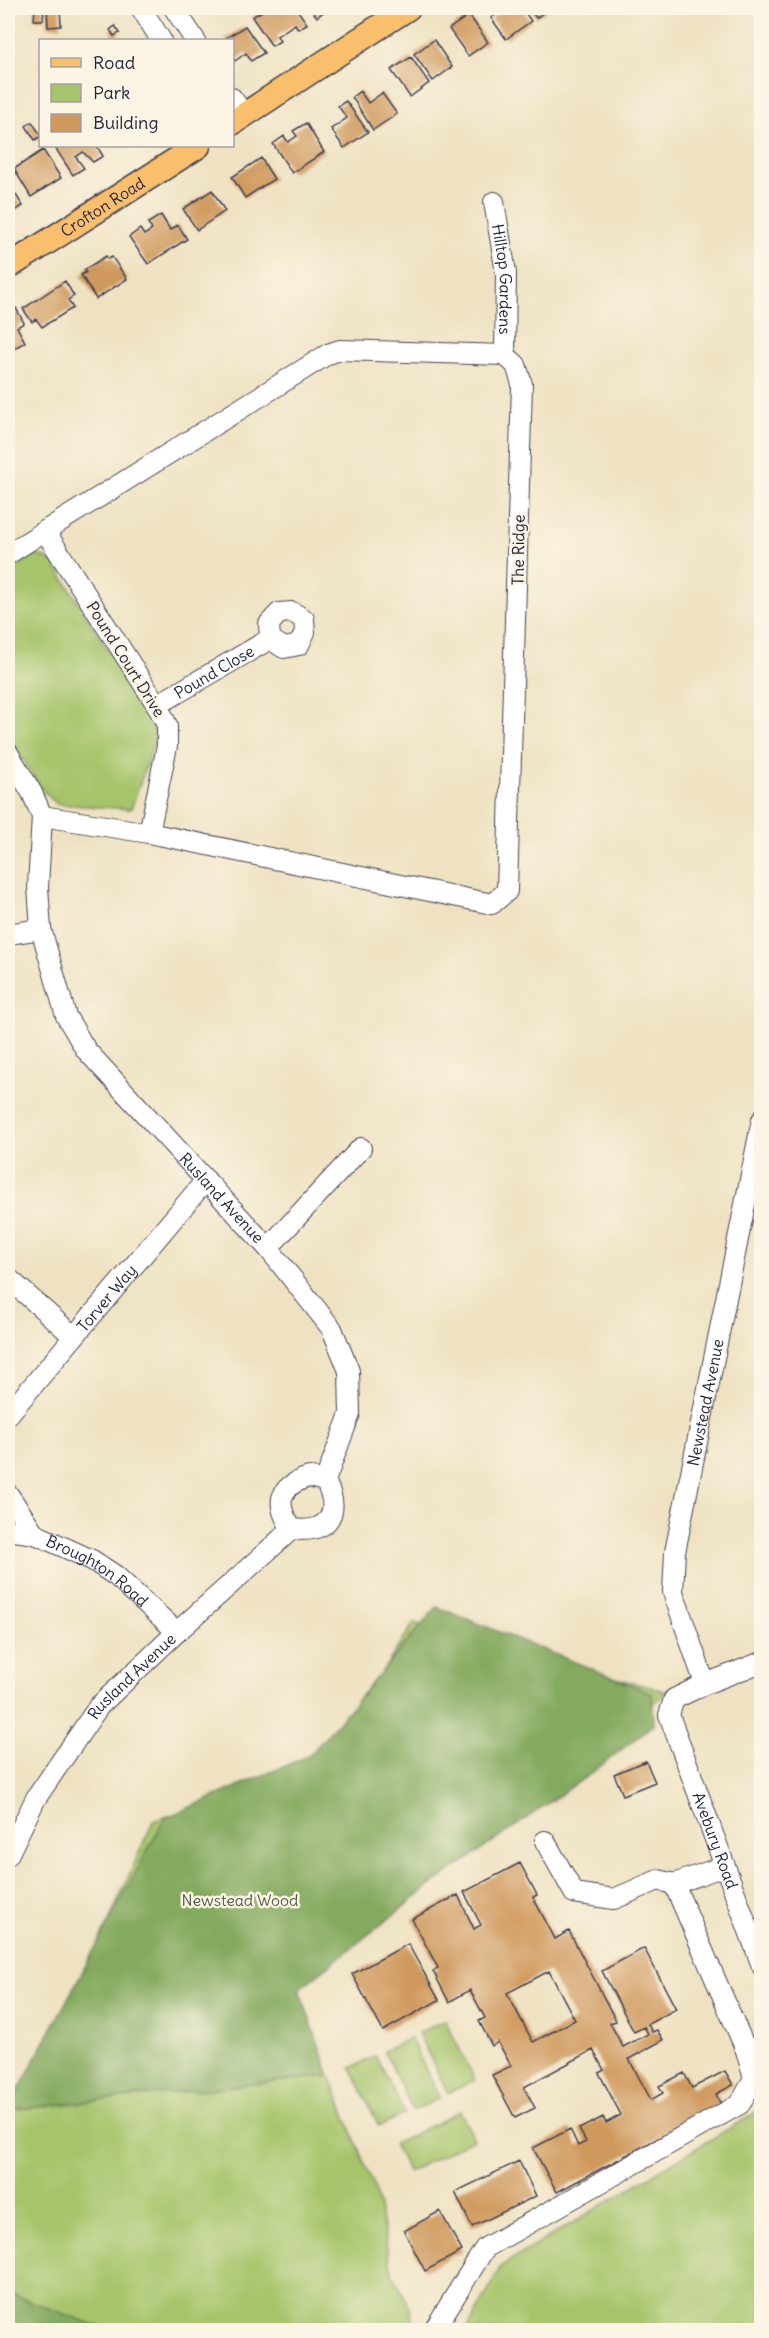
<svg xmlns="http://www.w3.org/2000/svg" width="769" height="2338" viewBox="0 0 769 2338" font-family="Delius,sans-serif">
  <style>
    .green { fill: #a6c46b; stroke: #647353; stroke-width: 1.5 }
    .forest { fill: #84aa5f; stroke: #53664d; stroke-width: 1.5 }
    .building { fill: #cf985c; fill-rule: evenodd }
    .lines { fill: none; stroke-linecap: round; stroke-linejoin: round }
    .minor-casing { stroke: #413f4f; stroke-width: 22 }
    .major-casing { stroke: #413f4f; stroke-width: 27 }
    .minor { stroke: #fff; stroke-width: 20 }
    .major { stroke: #f9bf6d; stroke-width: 24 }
    .labels { text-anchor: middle; stroke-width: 5; stroke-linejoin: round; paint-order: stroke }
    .street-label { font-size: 16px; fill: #22223b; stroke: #fcf5e5 }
    .park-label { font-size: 16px; fill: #505b4c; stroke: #fcf5e5 }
  </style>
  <rect width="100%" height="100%" fill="#fcf5e5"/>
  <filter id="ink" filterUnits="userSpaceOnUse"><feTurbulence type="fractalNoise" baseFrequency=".0167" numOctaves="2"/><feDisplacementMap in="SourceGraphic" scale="12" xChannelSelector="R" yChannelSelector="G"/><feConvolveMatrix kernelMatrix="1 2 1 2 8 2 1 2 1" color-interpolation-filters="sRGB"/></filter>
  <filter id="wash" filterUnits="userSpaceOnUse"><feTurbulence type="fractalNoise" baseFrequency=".008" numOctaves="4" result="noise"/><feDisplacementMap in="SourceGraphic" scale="24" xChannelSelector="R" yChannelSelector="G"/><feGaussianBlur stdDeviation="1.35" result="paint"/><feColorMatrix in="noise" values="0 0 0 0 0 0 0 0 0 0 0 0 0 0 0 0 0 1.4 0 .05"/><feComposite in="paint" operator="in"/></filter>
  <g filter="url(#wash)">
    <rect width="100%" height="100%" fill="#efe2c2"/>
    <path class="green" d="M 35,555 L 46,558 L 55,564 L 149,717 L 156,737 L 131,809 L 57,804 L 41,789 L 8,735 L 8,572 Z
      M 414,1623 L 668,1692 L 298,1973 L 301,2002 L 377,2196 L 392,2272 L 410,2307 L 415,2330 L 8,2330 L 8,2088 L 54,2085 L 55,2044 L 153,1821 L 320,1766 Z
      M 445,2020 L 475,2080 L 448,2093 L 418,2033 Z
      M 410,2038 L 440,2098 L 413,2111 L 384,2051 Z
      M 376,2056 L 405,2114 L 379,2126 L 351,2068 Z
      M 761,2109 L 761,2330 L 467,2330 L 501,2266 Z
      M 460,2111 L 474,2139 L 408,2172 L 394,2144 Z"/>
    <path class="forest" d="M 437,1607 L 652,1693 L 654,1724 L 593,1772 L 434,1883 L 299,1989 L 330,2076 L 8,2110 L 165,1818 L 310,1755 Z
      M 8,2293 L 108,2330 L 8,2330 Z"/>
    <g id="blocks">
      <path class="building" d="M 35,8 L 44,8 L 43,20 L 34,20 Z
        M 47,8 L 60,8 L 61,26 L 48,27 Z
        M 267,8 L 296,8 L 307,24 L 298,29 L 295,24 L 277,36 L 280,41 L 272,46 L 252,17 Z
        M 310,8 L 324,8 L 326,10 L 317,17 Z
        M 505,8 L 522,8 L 531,21 L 506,39 L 491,18 Z
        M 529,8 L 550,8 L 536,18 Z
        M 469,15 L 488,42 L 468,56 L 449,29 Z
        M 115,26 L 120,33 L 114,36 L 110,30 Z
        M 245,26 L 264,53 L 251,61 L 246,53 L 235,61 L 232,57 L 232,40 L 223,40 Z
        M 434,40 L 452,67 L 433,81 L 414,54 Z
        M 411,57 L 429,83 L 410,97 L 391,70 Z
        M 360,91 L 368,103 L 382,93 L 397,114 L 373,130 L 352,97 Z
        M 346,101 L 368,132 L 344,148 L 331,129 L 347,118 L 338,106 Z
        M 32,122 L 40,134 L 40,137 L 35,140 L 26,126 Z
        M 306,123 L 324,152 L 292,173 L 273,144 L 284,136 L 288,142 L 297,136 L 293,131 Z
        M 54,146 L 97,146 L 103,156 L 93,162 L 83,152 L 76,157 L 84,168 L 73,175 Z
        M 43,150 L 61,178 L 31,197 L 14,169 Z
        M 261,158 L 274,179 L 245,198 L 232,177 Z
        M 9,184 L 23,206 L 8,215 L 8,185 Z
        M 212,190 L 225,211 L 197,230 L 183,209 Z
        M 161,215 L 170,230 L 178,225 L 187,239 L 148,264 L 129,237 L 140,229 L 144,235 L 152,230 L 148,223 Z
        M 106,256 L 108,259 L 112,257 L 127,279 L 96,299 L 81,275 L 86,272 L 84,270 Z
        M 65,281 L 74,296 L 68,300 L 73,308 L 42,327 L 36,319 L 32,322 L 23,309 Z
        M 16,308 L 24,323 L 17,327 L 25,342 L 8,352 L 8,313 Z
        M 646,1761 L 655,1782 L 623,1795 L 614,1774 Z
        M 520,1863 L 537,1895 L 533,1897 L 555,1939 L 569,1931 L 616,2021 L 610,2023 L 623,2047 L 648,2034 L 644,2027 L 634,2032 L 602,1971 L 644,1948 L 676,2009 L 648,2024 L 652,2032 L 657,2030 L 663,2040 L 629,2059 L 651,2100 L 663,2093 L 659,2086 L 684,2073 L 692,2088 L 725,2071 L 733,2085 L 716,2094 L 721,2105 L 557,2192 L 533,2148 L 570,2129 L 578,2146 L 586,2142 L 579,2129 L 603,2117 L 606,2123 L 621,2115 L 599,2073 L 604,2070 L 593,2050 L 524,2087 L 535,2108 L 515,2118 L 492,2075 L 511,2066 L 498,2042 L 492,2046 L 479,2021 L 485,2018 L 470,1990 L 449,2002 L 433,1971 L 438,1968 L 412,1919 L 458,1895 L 474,1929 L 481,1925 L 464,1892 ZM 549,1971 L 575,2020 L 533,2042 L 507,1993 Z
        M 408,1944 L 439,2000 L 383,2031 L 352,1974 Z
        M 519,2161 L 536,2196 L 472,2227 L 455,2192 Z
        M 440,2211 L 462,2251 L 425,2271 L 404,2231 Z"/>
    </g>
  </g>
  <g filter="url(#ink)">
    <use href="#blocks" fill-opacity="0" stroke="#413f4f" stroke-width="1.5"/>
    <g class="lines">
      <defs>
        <g id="minor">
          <path d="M 141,8 L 161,40"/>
          <path d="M 174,8 L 195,40"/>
          <path d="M 232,98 L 244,115"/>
          <path id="s1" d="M 494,202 L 506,273 L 505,355"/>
          <path d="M 8,554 L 328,354 L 340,350 L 505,355 L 516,365 L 522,384 L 507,891 L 492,904 L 149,833"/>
          <path id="s2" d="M 157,705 L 270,639 L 269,624 L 279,613 L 292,612 L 304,619 L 305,632 L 299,645 L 284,648 L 270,639"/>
          <path d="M 8,753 L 32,793 L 42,816 L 149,833 L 167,746 L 167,725 L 157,705 L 45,531"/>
          <path id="s3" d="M 42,816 L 38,887 L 41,929 L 66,1016 L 86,1050 L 268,1248 L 332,1329 L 349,1371 L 350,1414 L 325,1481"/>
          <path d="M 8,934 L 41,929"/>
          <path d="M 268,1248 L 361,1148"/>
          <path d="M 8,1278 L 73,1336"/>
          <path id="s4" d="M 8,1415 L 206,1180"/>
          <path d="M 309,1477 L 325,1481 C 342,1513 329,1534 292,1529 C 274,1503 279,1486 309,1477 Z"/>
          <path d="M 8,1494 L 35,1534"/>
          <path id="s5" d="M 8,1530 L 35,1534 L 92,1560 L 116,1576 L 177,1632"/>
          <path id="s6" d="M 762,1662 L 705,1684 L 674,1699 L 669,1715 L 762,1966"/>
          <path id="s7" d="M 705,1684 L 673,1592 L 675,1552 L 762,1120"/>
          <path d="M 545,1841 L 574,1893 L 614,1899 L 658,1880 L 674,1884 L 746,2050"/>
          <path id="s8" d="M 8,1855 L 36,1798 L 99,1706 L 177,1632 L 292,1529"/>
          <path d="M 674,1884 L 724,1866"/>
          <path d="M 434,2330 L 485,2248 L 740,2104 L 754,2079 L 746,2050 L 762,2047"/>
        </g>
        <g id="major">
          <path d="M 232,123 L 408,8"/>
          <path id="s9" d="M 8,267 L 198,146"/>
        </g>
      </defs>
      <use href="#minor" class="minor-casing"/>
      <use href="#major" class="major-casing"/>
      <use href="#minor" class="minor"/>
      <use href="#major" class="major"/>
    </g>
  </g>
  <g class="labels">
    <g class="street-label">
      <text dy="6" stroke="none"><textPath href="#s9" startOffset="112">Crofton Road</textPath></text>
      <text dy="6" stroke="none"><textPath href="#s1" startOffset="78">Hilltop Gardens</textPath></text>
      <text transform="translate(518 550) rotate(-89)" y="6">The Ridge</text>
      <text transform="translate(126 659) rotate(58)" y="6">Pound Court Drive</text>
      <text dy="6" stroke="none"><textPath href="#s2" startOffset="66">Pound Close</textPath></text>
      <text dy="6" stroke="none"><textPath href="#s3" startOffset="444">Rusland Avenue</textPath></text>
      <text dy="6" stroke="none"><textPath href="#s4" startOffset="153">Torver Way</textPath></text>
      <text dy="6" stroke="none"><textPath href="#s7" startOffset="290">Newstead Avenue</textPath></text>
      <text dy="6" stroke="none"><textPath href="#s5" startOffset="100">Broughton Road</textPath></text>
      <text dy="6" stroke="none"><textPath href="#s8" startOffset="219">Rusland Avenue</textPath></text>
      <text dy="6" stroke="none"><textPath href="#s6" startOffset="246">Avebury Road</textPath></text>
    </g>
    <g class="park-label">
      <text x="240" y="1906">Newstead Wood</text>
    </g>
  </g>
  <rect width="769" height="2338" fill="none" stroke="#fcf5e5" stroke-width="30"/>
  <rect x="39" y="39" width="195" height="108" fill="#fcf5e5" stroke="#a5a1a1" stroke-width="1.5"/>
  <rect x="51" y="58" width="30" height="9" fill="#f9bf6d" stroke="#a5a1a1" stroke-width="1.5"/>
  <text x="93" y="69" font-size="18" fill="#22223b">Road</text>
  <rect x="51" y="84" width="30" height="18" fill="#a6c46b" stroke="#a5a1a1" stroke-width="1.5"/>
  <text x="93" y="99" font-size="18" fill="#22223b">Park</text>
  <rect x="51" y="114" width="30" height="18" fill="#cf985c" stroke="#a5a1a1" stroke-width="1.5"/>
  <text x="93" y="129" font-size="18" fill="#22223b">Building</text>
</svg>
